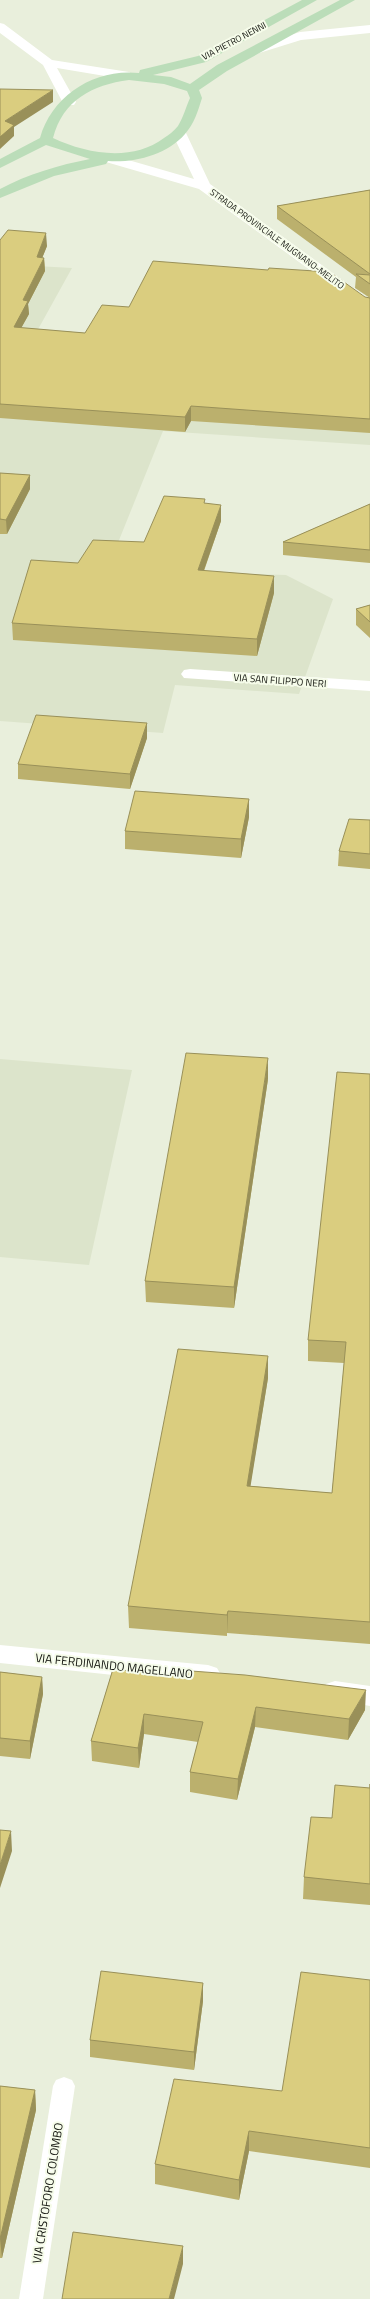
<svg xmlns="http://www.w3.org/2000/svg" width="370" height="2299" viewBox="0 0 370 2299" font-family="'Titillium Web',sans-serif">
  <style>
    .built { fill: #dce4cb }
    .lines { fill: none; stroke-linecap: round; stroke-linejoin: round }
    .lane { fill: #fff; fill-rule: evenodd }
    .street { fill: #fff; fill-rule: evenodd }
    .secondary { fill: #fff; fill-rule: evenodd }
    .primary { fill: #bbddb9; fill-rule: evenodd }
    .wall { fill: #bbb06d }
    .shaded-wall { fill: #999059 }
    .building { fill: #dacd7f; stroke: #999059 }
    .labels { text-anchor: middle; stroke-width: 4; stroke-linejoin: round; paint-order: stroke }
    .far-street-label { font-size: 9px; fill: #13150f; stroke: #f6fcea }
    .street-label { font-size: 10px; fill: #13150f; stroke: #f6fcea }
    .near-street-label { font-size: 12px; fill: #13150f; stroke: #f6fcea }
  </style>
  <rect width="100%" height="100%" fill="#e9efdc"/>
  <path class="built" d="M 0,264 L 72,268 L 36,333 L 370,397 L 370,445 L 163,431 L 107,570 L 286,575 L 333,599 L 299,694 L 175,685 L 163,733 L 0,721 Z
    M 0,1059 L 132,1070 L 89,1265 L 0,1257 Z"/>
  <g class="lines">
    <path class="lane" d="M 64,2077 L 72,2080 L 75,2086 L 43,2299 L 19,2299 L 53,2086 L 56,2080 Z"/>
    <path class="street" d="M 179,129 L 186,133 L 210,184 L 370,300 L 370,311 L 365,310 L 199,189 L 106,162 L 104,159 L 111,155 L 194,179 L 172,133 Z
      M 190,669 L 370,681 L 370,691 L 184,678 L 181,674 L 184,670 Z
      M 0,1645 L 208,1665 L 217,1668 L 221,1675 L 217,1682 L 208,1685 L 0,1663 Z
      M 335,1681 L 370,1686 L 370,1706 L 326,1698 L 322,1691 L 326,1684 Z"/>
    <path class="secondary" d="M 0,23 L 4,24 L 52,60 L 129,72 L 135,76 L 129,80 L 57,68 L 76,102 L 74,105 L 64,105 L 43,65 L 0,33 Z
      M 370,25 L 370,33 L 301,40 L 256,54 L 250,50 L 252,47 L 300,32 Z"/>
    <path class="primary" d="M 302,0 L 317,0 L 206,62 L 153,75 L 171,77 L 190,84 L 217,65 L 340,0 L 355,0 L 227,71 L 199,90 L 202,98 C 198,111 194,124 185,134 C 167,155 134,163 108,161 L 106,164 L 54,176 L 0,198 L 0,189 C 28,174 59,165 90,159 L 46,145 L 0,168 L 0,159 L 40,138 C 52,95 95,68 139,73 L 140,70 L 198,56 ZM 129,80 L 164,84 L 187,91 L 190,98 C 186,107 183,118 178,126 C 174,131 169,135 164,138 C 132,162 87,154 53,138 C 63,100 92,85 129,80 Z"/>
  </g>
  <path class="wall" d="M 370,190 L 370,298 L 355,288 L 356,277 L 277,219 L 277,206 Z
    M 0,240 L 47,246 L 42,258 L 44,258 L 45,271 L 28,304 L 29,314 L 21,328 L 85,333 L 129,307 L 365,297 L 370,298 L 370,433 L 191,421 L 185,432 L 0,418 Z
    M 0,473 L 30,475 L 30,489 L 7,534 L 0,534 Z
    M 205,503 L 221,521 L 204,571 L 274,593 L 257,656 L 13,640 L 12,623 L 78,563 L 144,542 Z
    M 370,504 L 370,563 L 283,555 L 283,542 Z
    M 370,605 L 370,638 L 356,625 L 356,609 Z
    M 147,723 L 147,738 L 130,789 L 18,779 L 18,764 Z
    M 249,799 L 249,817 L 241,858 L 125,849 L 125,831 Z
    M 370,820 L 370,869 L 338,866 L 339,851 Z
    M 370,1074 L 370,1644 L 227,1633 L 227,1636 L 129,1628 L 128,1606 L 268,1356 L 268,1378 L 250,1486 L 332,1493 L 344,1363 L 308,1361 L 308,1340 Z
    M 268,1079 L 234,1308 L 146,1302 L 145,1281 Z
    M 113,1669 L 365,1710 L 348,1740 L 255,1727 L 237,1800 L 190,1792 L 190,1772 L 198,1742 L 144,1734 L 139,1768 L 92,1761 L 91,1741 Z
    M 0,1672 L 42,1677 L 43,1694 L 30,1759 L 0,1756 Z
    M 370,1784 L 370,1905 L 303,1899 L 304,1877 L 370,1788 Z
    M 370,1980 L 370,2168 L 249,2151 L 239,2200 L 155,2184 L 155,2164 L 282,2091 Z
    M 203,1983 L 203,2001 L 194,2070 L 90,2057 L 90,2040 Z
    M 0,2086 L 35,2090 L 36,2110 L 2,2258 L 0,2258 Z"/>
  <path class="shaded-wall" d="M 53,90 L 53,102 L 14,127 L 14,136 L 0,149 L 0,137 L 5,121 Z
    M 46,233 L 47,246 L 37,271 L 37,257 Z
    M 44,258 L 45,271 L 28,304 L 29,314 L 14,341 L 14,327 L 23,300 Z
    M 191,406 L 191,421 L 185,432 L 185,417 Z
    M 30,475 L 30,489 L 7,534 L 6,520 Z
    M 221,505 L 221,521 L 198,587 L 198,570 Z
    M 274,576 L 274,593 L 257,656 L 257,639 Z
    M 147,723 L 147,738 L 130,789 L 130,774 Z
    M 249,799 L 249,817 L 241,858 L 241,839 Z
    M 268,1058 L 268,1079 L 234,1308 L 234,1287 Z
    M 268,1356 L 268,1378 L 247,1508 L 247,1486 Z
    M 228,1611 L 227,1633 L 227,1636 L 227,1615 Z
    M 42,1677 L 43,1694 L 30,1759 L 30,1741 Z
    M 366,1690 L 365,1710 L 348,1740 L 349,1719 Z
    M 256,1707 L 255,1727 L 237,1800 L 238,1779 Z
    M 144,1714 L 144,1734 L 139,1768 L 138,1748 Z
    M 11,1831 L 12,1851 L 0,1888 L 0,1865 Z
    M 203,1983 L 203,2001 L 194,2070 L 194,2052 Z
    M 35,2090 L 36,2110 L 2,2258 L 0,2239 Z
    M 249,2131 L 249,2151 L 239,2200 L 239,2180 Z
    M 183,2246 L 183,2264 L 174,2299 L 169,2299 Z"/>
  <path class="building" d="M 0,89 L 53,90 L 5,121 L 14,125 L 0,137 Z
    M 370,190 L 370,274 L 277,206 Z
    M 8,230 L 46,233 L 37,257 L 44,258 L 23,300 L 28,301 L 14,327 L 85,333 L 102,305 L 129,307 L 153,261 L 268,270 L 269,268 L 330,272 L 365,297 L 370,298 L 370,419 L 191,406 L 185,417 L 0,404 L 0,240 Z
    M 356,274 L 370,275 L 370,284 Z
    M 0,473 L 30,475 L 6,520 L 0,519 Z
    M 164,496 L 205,499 L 204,503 L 221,505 L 198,570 L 274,576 L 257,639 L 12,623 L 31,560 L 78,563 L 93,540 L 144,542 Z
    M 370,504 L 370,550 L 283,542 Z
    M 370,605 L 370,622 L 356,609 Z
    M 36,715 L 147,723 L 130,774 L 18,764 Z
    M 135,791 L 249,799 L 241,839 L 125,831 Z
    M 349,819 L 370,820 L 370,854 L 339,851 Z
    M 186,1053 L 268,1058 L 234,1287 L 145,1281 Z
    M 337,1072 L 370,1074 L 370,1622 L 228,1611 L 227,1615 L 128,1606 L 178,1349 L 268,1356 L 247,1486 L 332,1493 L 346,1342 L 308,1340 Z
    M 113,1669 L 177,1676 L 178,1670 L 245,1675 L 366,1690 L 349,1719 L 256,1707 L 238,1779 L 190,1772 L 203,1722 L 144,1714 L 138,1748 L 91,1741 Z
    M 0,1672 L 42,1677 L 30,1741 L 0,1738 Z
    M 370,1784 L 370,1884 L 304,1877 L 311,1817 L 332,1818 L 335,1785 L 370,1788 Z
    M 0,1830 L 11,1831 L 0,1865 Z
    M 101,1971 L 203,1983 L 194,2052 L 90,2040 Z
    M 301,1972 L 370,1980 L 370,2148 L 249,2131 L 239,2180 L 155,2164 L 174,2079 L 282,2091 Z
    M 0,2086 L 35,2090 L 0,2239 Z
    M 73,2232 L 183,2246 L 169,2299 L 62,2299 Z"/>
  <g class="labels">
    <g class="far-street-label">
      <text transform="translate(234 41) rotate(-28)" y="3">VIA PIETRO NENNI</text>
      <text transform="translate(277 239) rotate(36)" y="3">STRADA PROVINCIALE MUGNANO-MELITO</text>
    </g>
    <g class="street-label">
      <text transform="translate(280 680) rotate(4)" y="4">VIA SAN FILIPPO NERI</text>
    </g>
    <g class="near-street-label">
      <text transform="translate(114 1666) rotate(6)" y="4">VIA FERDINANDO MAGELLANO</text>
      <text transform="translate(48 2193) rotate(-81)" y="4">VIA CRISTOFORO COLOMBO</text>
    </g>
  </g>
</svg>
